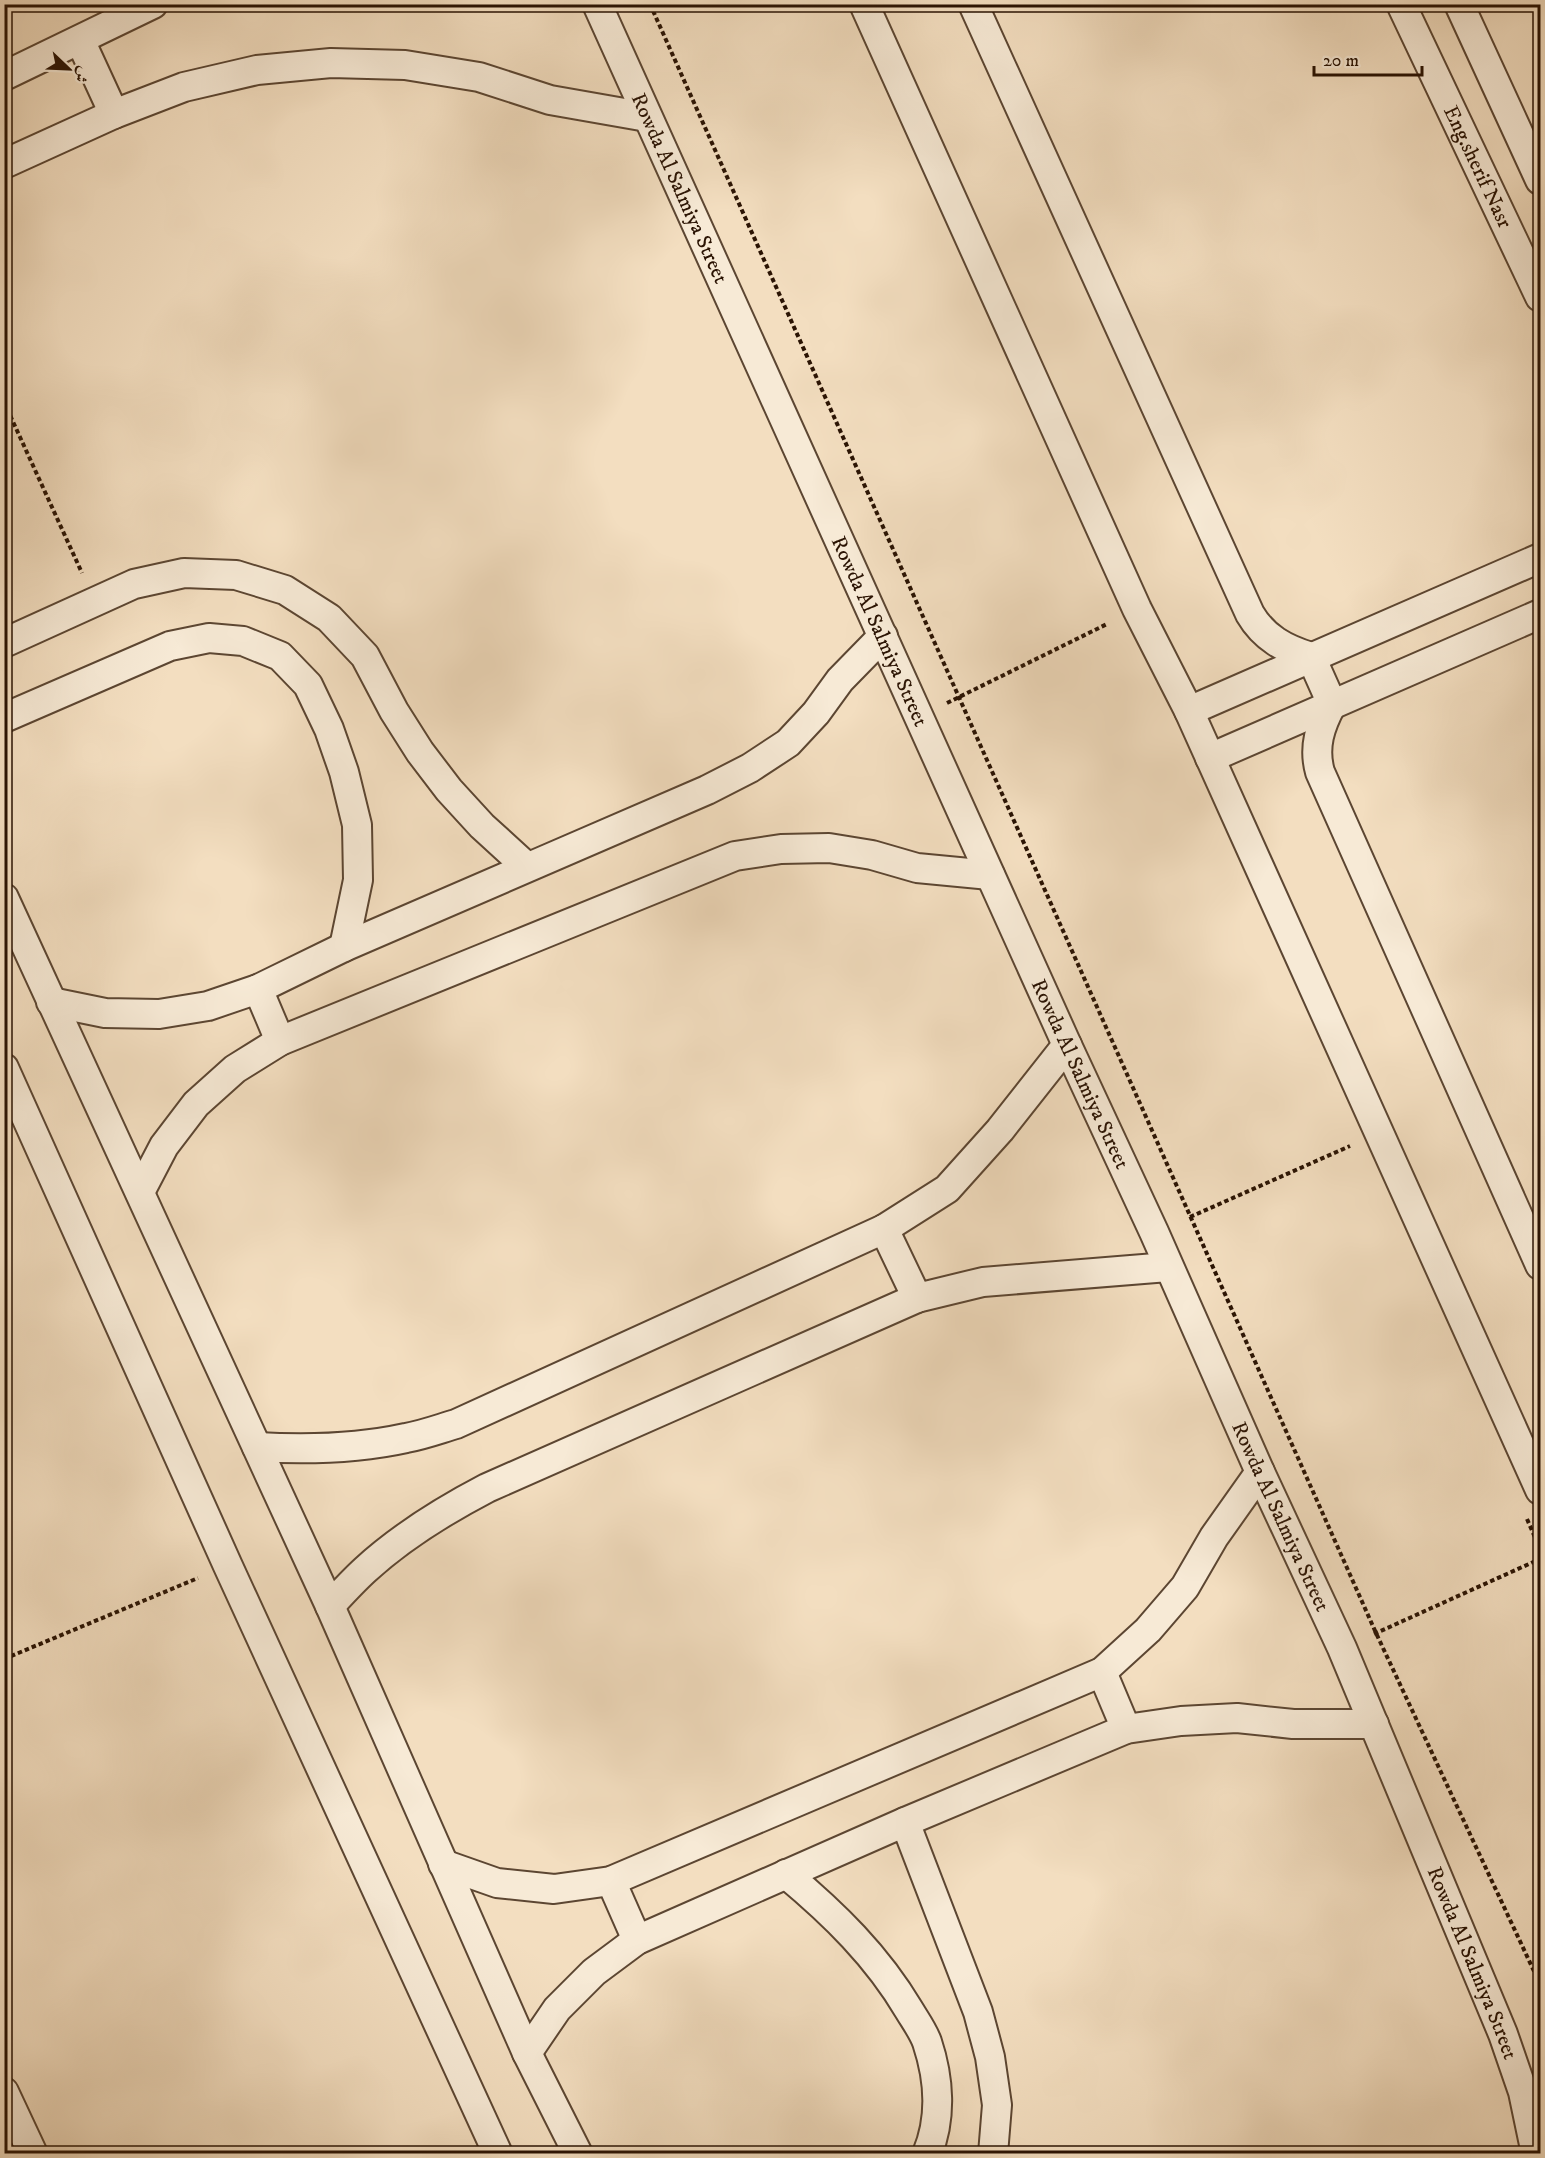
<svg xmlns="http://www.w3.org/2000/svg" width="1545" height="2158" viewBox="0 0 1545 2158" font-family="'IM FELL DW Pica',Amiri,serif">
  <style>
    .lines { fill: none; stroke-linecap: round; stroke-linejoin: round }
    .minor-casing { stroke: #5c4632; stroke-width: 32 }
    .path { stroke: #2a1303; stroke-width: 4; stroke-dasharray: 4.5 3; stroke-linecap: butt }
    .minor { stroke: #f7ead6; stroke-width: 28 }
    .labels { text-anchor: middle; stroke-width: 6; stroke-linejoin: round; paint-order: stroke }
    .street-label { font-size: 21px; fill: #2a1303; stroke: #f7ead6 }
  </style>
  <rect width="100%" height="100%" fill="#f3dec0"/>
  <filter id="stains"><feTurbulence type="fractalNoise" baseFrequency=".00333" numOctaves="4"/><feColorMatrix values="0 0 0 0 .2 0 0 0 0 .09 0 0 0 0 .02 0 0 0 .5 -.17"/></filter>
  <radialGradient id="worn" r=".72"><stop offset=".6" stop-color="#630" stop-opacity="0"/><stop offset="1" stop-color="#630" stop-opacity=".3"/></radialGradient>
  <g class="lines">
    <defs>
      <g id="minor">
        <path id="s1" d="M 597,4 L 1067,1045 L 1154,1232 L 1260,1472 L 1342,1648 L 1503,2034 L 1523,2092 L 1536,2154"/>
        <path d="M 864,4 L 1137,609 L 1189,711 L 1540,1490"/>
        <path d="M 973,4 L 1250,614 C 1264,638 1285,649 1311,657 L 1332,704 C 1320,726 1313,747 1320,772 L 1540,1265"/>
        <path id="s2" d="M 1401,4 L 1540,297"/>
        <path d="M 1459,4 L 1540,180"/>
        <path d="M 80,40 L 114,114"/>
        <path d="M 4,76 L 153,4"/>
        <path d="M 4,164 L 114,114 L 184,87 L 257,70 L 331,63 L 405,65 L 479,77 L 550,100 L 647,117"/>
        <path d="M 4,643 L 134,584 L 184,573 L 236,575 L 285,590 L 329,618 L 365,656 L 394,711 L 420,752 L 449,790 L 482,826 L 527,867"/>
        <path d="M 1189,711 L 1540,558"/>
        <path d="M 4,718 L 170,646 L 209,638 L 243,641 L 280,656 L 308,685 L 329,729 L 344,772 L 357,825 L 358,880 L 344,947"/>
        <path d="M 1210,758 L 1540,614"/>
        <path d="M 4,898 L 330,1606 L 527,2053 L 578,2154"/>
        <path d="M 258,989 L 280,1041"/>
        <path d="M 51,1002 L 105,1013 L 159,1014 L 208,1006 L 258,989 L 344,947 L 707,790 L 750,768 L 788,743 L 816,713 L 840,680 L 883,636"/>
        <path d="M 4,1068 L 228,1566 L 498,2154"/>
        <path d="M 140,1192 L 164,1146 L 196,1104 L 235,1069 L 280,1041 L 735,856 L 781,849 L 829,848 L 872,855 L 917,868 L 990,875"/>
        <path d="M 884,1229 L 917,1298"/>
        <path d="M 257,1447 C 307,1450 356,1449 406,1438 C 423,1435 439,1429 456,1424 L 884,1229 L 947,1189 L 1000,1130 L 1067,1045"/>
        <path d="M 330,1606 C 341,1594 353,1581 365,1570 C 402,1536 443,1511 487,1488 L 917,1298 L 983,1282 L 1168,1267"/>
        <path d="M 1102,1672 L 1126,1729"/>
        <path d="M 905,1822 L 978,2012 L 990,2057 L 997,2105 L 993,2154"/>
        <path d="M 443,1864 L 497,1883 L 554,1889 L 611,1881 L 1102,1672 L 1148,1630 L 1185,1587 L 1214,1537 L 1260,1472"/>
        <path d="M 786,1874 C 834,1914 877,1956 909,2010 C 915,2020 923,2031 927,2042 C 939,2078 942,2118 927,2154"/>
        <path d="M 611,1881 L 637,1940"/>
        <path d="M 527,2053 L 557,2009 L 594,1972 L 637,1940 L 905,1822 L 1126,1729 L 1181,1721 L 1237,1718 L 1293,1724 L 1374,1724"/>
        <path d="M 4,2092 L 33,2154"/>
      </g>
    </defs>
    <use href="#minor" class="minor-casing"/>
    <path class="path" d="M 650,4 L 1376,1633 L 1540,1984
      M 4,402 L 82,573
      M 947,703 L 1107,624
      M 1190,1217 L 1350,1146
      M 1527,1519 L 1540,1549
      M 1374,1634 L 1540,1559
      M 4,1659 L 198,1578"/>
    <use href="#minor" class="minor"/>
  </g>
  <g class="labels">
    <g class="street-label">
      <text dy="7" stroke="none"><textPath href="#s2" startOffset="180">Eng.sherif Nasr</textPath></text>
      <text dy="7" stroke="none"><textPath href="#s1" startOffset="202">Rowda Al Salmiya Street</textPath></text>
      <text dy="7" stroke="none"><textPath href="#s1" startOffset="688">Rowda Al Salmiya Street</textPath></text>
      <text dy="7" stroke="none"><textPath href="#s1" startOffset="1174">Rowda Al Salmiya Street</textPath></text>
      <text dy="7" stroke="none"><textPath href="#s1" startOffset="1660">Rowda Al Salmiya Street</textPath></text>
      <text dy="7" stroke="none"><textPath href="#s1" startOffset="2146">Rowda Al Salmiya Street</textPath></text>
    </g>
  </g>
  <rect width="1545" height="2158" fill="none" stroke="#f3dec0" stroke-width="24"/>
  <rect x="6" y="6" width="1533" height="2146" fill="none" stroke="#2a1303" stroke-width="3"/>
  <rect x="12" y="12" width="1521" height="2134" fill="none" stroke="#2a1303" stroke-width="1.5"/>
  <g transform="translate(69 69) rotate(113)" stroke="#f7ead6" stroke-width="4.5" paint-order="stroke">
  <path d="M0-4.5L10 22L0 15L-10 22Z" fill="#2a1303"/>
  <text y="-9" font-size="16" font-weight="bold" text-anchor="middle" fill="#2a1303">ش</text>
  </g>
  <path d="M1314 66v9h108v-9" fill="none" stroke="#2a1303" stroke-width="3"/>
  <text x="1323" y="66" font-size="18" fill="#2a1303" stroke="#f7ead6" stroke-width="4.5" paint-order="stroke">20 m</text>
  <rect width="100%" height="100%" filter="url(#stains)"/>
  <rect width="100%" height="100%" fill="url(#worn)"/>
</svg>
